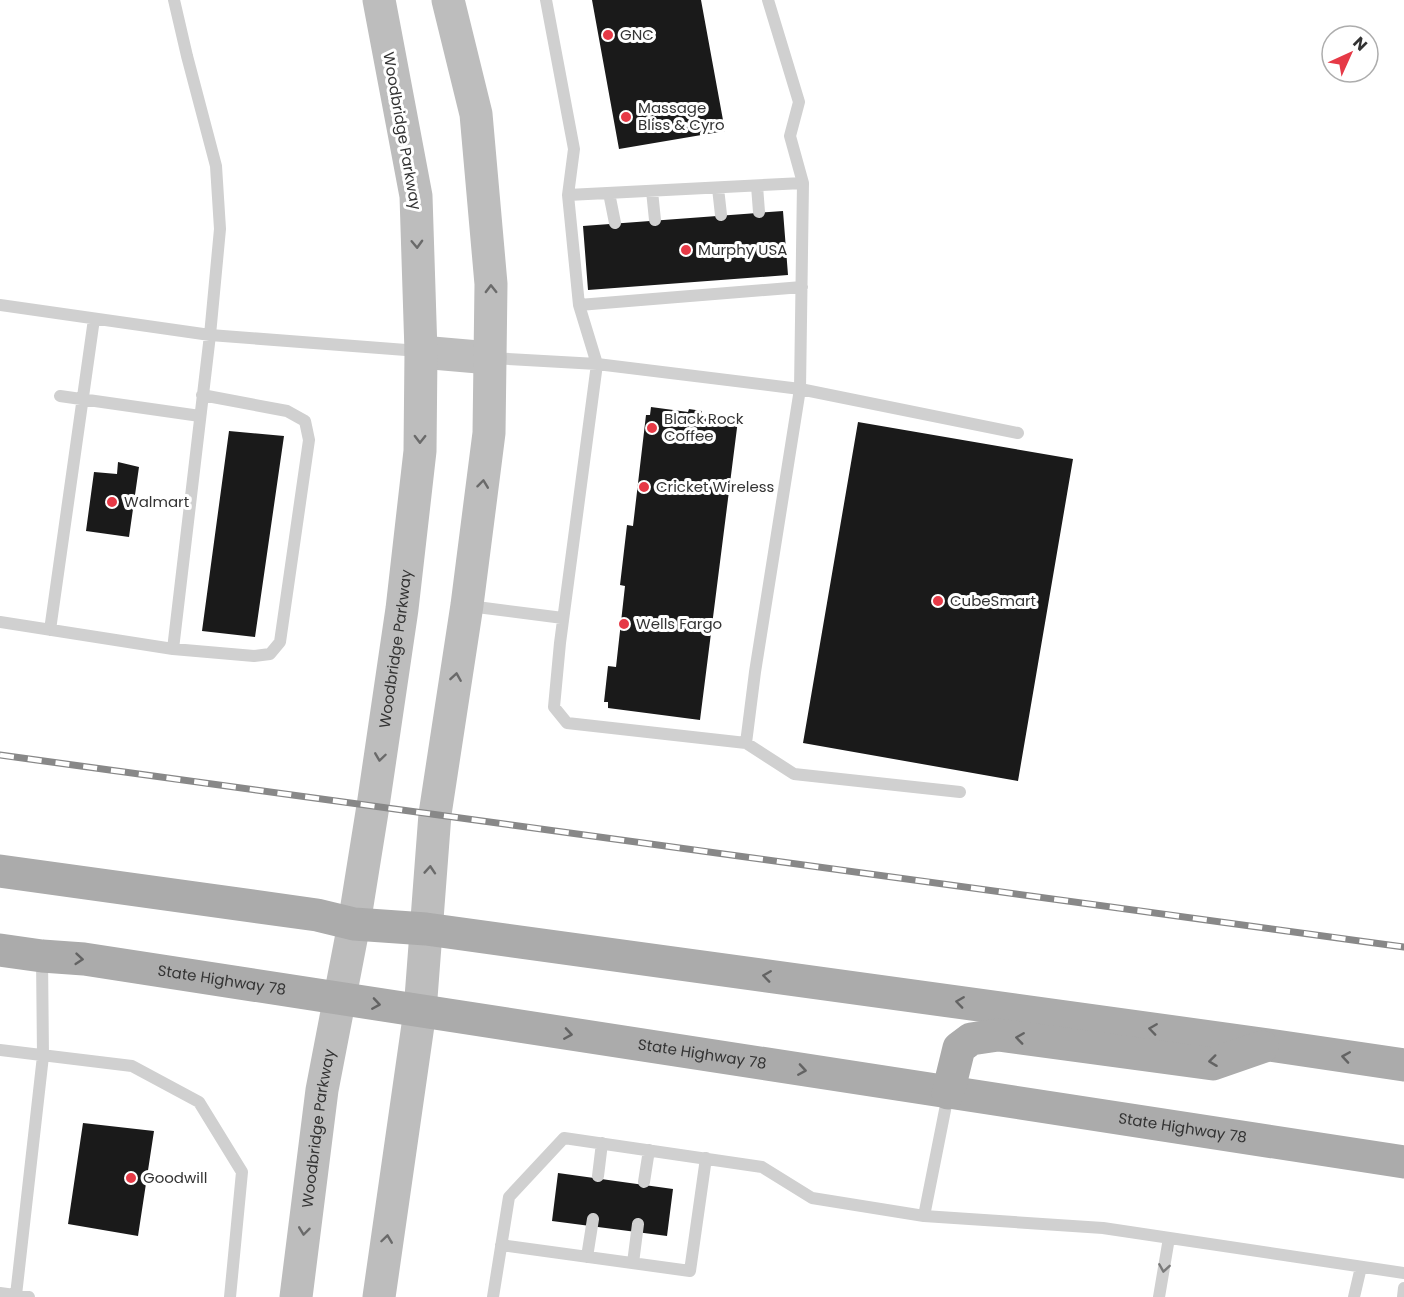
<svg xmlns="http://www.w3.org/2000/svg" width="1404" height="1297" viewBox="0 0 1404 1297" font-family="Poppins,sans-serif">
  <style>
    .building { fill: #1a1a1a }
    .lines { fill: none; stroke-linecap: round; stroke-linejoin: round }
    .lane { stroke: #d0d0d0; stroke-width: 12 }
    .secondary { stroke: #bdbdbd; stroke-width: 33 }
    .primary { stroke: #ababab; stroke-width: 33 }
    .rail-casing { stroke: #888; stroke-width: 7 }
    .rail { stroke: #fff; stroke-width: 4.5; stroke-dasharray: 14; stroke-linecap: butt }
    .oneway { stroke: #6a6a6a }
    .oneway2 { stroke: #636363 }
    .oneway3 { stroke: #7a7a7a }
    .poi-dot { fill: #e63946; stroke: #fff; stroke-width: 2 }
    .labels { text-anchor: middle; stroke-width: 6; stroke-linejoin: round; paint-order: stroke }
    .poi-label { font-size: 15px; fill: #333; stroke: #fff; text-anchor: start }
    .street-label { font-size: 15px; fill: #333; stroke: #fff }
  </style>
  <rect width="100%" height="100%" fill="#fff"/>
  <path class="building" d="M 592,0 L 701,0 L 725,131 L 619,149 Z
    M 783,211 L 788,275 L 588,290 L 583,226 Z
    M 651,407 L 688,412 L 689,409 L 702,411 L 702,416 L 738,420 L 700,720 L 608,708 L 608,702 L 604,702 L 608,666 L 616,667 L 625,586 L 620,585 L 627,525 L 633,526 L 646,415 L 650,415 Z
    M 858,422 L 1073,459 L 1018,781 L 803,743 Z
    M 229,431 L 284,436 L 255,637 L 202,631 Z
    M 118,462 L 139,467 L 129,537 L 86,531 L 94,472 L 117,474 Z
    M 83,1123 L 154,1131 L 138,1236 L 68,1224 Z
    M 558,1173 L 673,1189 L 667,1236 L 552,1221 Z"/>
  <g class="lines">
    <path class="lane" d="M 546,0 L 574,149 L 568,195 L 579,305 L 597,364 L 560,643 L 554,707 L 567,723 L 746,743 L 794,774 L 960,792
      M 757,186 L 759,212
      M 718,188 L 721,215
      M 652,191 L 655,220
      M 609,193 L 615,223
      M 568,195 L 803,183
      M 0,305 L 210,335 L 419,351
      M 579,305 L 802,287
      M 491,358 L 597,364 L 800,389 L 803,183 L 790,136 L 799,102 L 768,0
      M 60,396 L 200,416
      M 469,606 L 563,618
      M 0,622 L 173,649 L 210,335 L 220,229 L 216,166 L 187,56 L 174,0
      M 50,630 L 94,319
      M 173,649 L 254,656 L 270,654 L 280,642 L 309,440 L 305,421 L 287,411 L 202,395
      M 746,743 L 755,672 L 800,389 L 1018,433
      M 0,1050 L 132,1066 L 199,1102 L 242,1172 L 230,1297
      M 598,1176 L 602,1143
      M 644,1182 L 649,1150
      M 924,1216 L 1103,1228 L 1404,1273
      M 501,1245 L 690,1271 L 706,1158
      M 587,1257 L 593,1219
      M 633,1263 L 638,1224
      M 0,1293 L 29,1297
      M 16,1295 L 43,1056 L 42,957
      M 493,1297 L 509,1197 L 564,1138 L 762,1167 L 812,1198 L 924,1216 L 948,1095
      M 1159,1297 L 1169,1238
      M 1354,1297 L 1361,1267
      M 1403,1297 L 1404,1288"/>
    <g class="secondary">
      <path d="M 421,352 L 490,358"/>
      <path id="s1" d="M 296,1297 L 322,1090 L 354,924 L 373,806 L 402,609 L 420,451 L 421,352 L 416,196 L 379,0"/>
      <path d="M 379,1297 L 420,1011 L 435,814 L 467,605 L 489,433 L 491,284 L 476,114 L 448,0"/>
    </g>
    <g class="primary">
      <path d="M 0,871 L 317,915 L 354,924 L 426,929 L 1269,1045 L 1404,1065"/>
      <path id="s2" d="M 0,950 L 42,956 L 84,959 L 1404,1162"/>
      <path d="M 948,1093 L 959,1048 L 971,1039 L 998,1035 L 1213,1064 L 1262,1047"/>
    </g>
    <defs>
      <path id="rail" d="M 0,755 L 1404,947"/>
    </defs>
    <use href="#rail" class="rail-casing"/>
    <use href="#rail" class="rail"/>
  </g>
  <defs><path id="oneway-chevron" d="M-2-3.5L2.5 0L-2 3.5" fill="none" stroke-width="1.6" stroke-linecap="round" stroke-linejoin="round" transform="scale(1.5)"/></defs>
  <g class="oneway">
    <use href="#oneway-chevron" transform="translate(417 244) rotate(88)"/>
    <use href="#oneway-chevron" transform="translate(491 289) rotate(-91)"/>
    <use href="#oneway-chevron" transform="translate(420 439) rotate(91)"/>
    <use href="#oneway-chevron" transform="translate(483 484) rotate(-83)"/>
    <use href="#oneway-chevron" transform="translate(456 677) rotate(-81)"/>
    <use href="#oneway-chevron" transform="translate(380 757) rotate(98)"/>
    <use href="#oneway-chevron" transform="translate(430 870) rotate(-86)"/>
    <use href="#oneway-chevron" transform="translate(304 1231) rotate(97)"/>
    <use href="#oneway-chevron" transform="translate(387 1239) rotate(-82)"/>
  </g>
  <g class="oneway2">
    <use href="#oneway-chevron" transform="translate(79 959) rotate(5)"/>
    <use href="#oneway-chevron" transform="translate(767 976) rotate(-172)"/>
    <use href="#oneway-chevron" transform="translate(960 1002) rotate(-172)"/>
    <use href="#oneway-chevron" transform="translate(376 1004) rotate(9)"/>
    <use href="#oneway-chevron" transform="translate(1153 1029) rotate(-172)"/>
    <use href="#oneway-chevron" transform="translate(568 1034) rotate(9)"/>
    <use href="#oneway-chevron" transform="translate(1020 1038) rotate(-172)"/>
    <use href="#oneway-chevron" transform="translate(1346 1057) rotate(-171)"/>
    <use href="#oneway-chevron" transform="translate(1213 1061) rotate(173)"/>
    <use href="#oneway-chevron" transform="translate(802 1070) rotate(9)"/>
  </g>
  <use class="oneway3" href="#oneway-chevron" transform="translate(1164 1268) rotate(99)"/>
  <g class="poi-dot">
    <circle cx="608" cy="35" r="6"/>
    <circle cx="626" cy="117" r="6"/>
    <circle cx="686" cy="250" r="6"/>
    <circle cx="652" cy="428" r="6"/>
    <circle cx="644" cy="487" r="6"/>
    <circle cx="112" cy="502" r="6"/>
    <circle cx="938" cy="601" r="6"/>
    <circle cx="624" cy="624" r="6"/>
    <circle cx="131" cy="1178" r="6"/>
  </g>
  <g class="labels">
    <g class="poi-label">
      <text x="620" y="40">GNC</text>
      <text x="638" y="113">Massage<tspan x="638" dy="17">Bliss &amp; Cyro</tspan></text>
      <text x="698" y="255">Murphy USA</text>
      <text x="664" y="424">Black Rock<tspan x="664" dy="17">Coffee</tspan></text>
      <text x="656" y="492">Cricket Wireless</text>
      <text x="124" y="507">Walmart</text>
      <text x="950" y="606">CubeSmart</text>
      <text x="636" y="629">Wells Fargo</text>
      <text x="143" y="1183">Goodwill</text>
    </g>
    <g class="street-label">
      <text transform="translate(402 131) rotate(80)" y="5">Woodbridge Parkway</text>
      <text dy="5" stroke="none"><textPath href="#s1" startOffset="656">Woodbridge Parkway</textPath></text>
      <text dy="5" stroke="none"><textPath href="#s2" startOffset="224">State Highway 78</textPath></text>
      <text dy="5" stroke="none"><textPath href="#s2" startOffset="710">State Highway 78</textPath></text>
      <text dy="5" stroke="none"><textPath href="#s2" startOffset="1196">State Highway 78</textPath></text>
      <text dy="5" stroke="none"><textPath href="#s1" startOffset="170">Woodbridge Parkway</textPath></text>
    </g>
  </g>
  <g transform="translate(1350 54) rotate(45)"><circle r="28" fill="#ffffff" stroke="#adadad" stroke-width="1.5"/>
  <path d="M0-4.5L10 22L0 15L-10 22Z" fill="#e63946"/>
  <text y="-9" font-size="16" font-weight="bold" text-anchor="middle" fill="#333333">N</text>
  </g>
</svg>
